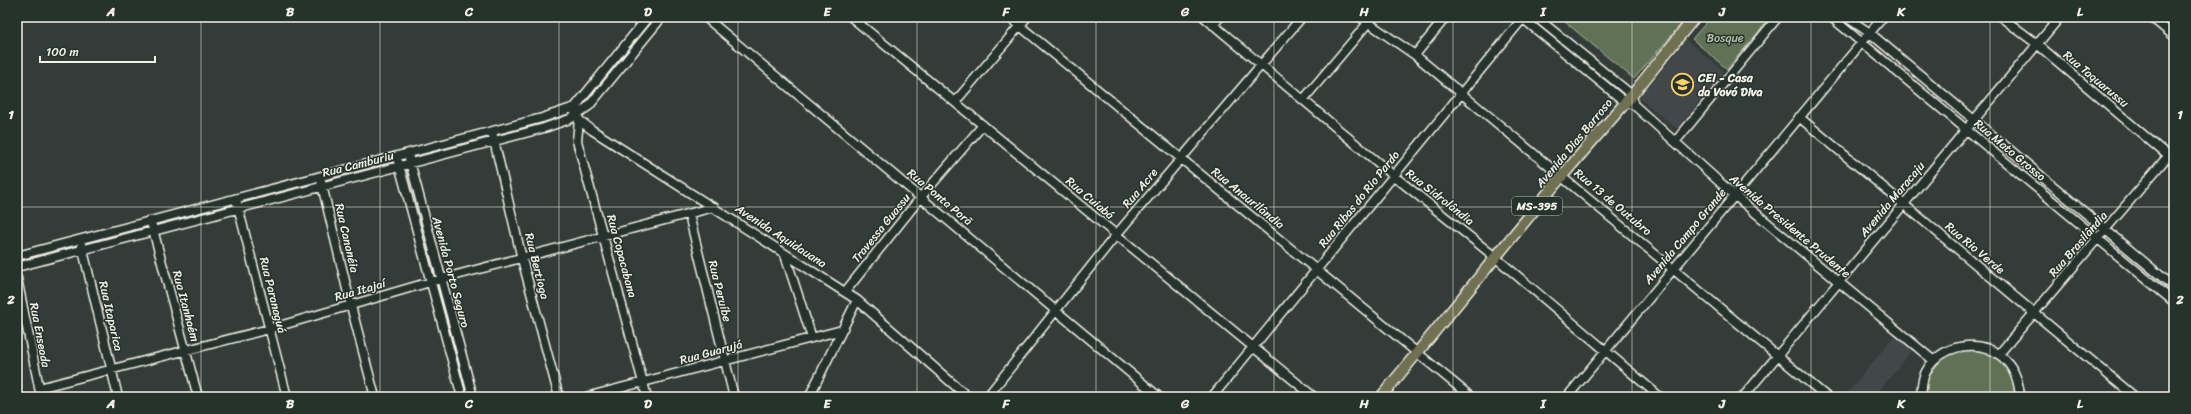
<svg xmlns="http://www.w3.org/2000/svg" width="2191" height="414" viewBox="0 0 2191 414" font-family="Sriracha,sans-serif">
  <style>
    .built { fill: #434748 }
    .green { fill: #607254; stroke: #aab29e }
    .lines { fill: none; stroke-linecap: round; stroke-linejoin: round }
    .minor-casing { stroke: #f4f1e8; stroke-width: 11 }
    .major-casing { stroke: #f4f1e8; stroke-width: 13 }
    .minor { stroke: #26332d; stroke-width: 8 }
    .major { stroke: #706f52; stroke-width: 10 }
    .grid { fill: none; stroke: #f4f1e8; stroke-width: 1; stroke-opacity: 0.55 }
    .labels { text-anchor: middle; stroke-width: 3; stroke-linejoin: round; paint-order: stroke }
    .shield { fill: #26332d; stroke: #b6b8b0; stroke-width: 1 }
    .shield-label { font-size: 11px; font-weight: bold; fill: #f4f1e8 }
    .park-label { font-size: 12px; fill: #b9bead; stroke: #26332d }
    .poi-label { font-size: 12px; font-weight: bold; fill: #f4f1e8; stroke: #26332d; text-anchor: start }
    .street-label { font-size: 12px; fill: #f4f1e8; stroke: #26332d }
    .neatline { fill: none; stroke: #f4f1e8; stroke-width: 1.5 }
    .grid-label { font-size: 13px; text-anchor: middle; font-weight: bold; fill: #f4f1e8 }
  </style>
  <rect width="100%" height="100%" fill="#333c39"/>
  <filter id="ink" filterUnits="userSpaceOnUse"><feTurbulence type="fractalNoise" baseFrequency=".025" numOctaves="2"/><feDisplacementMap in="SourceGraphic" scale="8" xChannelSelector="R" yChannelSelector="G"/><feConvolveMatrix kernelMatrix="1 2 1 2 8 2 1 2 1" color-interpolation-filters="sRGB"/></filter>
  <g filter="url(#ink)">
    <path class="built" d="M 1686,40 L 1724,71 L 1677,129 L 1639,98 Z
      M 1895,335 L 1913,349 L 1876,395 L 1878,397 L 1844,397 Z"/>
    <path class="green" d="M 1559,17 L 1687,17 L 1634,79 Z
      M 1711,17 L 1771,17 L 1727,69 L 1692,39 Z
      M 1968,349 C 1999,353 2014,365 2016,397 L 1926,397 C 1923,368 1944,355 1968,349 Z"/>
    <g class="lines">
      <defs>
        <path id="minor" d="M 705,17 L 1159,397
          M 851,17 L 1314,397
          M 1009,17 L 1471,397
          M 1204,17 L 1394,176 L 1495,257 L 1660,397
          M 1360,17 L 1415,55 L 1827,397
          M 1521,17 L 1625,102 L 1634,105 L 1734,195 L 1934,361
          M 1536,17 L 1632,95 L 1633,100
          M 1831,17 L 2174,302
          M 1846,17 L 1870,33 L 2174,287
          M 2001,17 L 2037,44 L 2174,161
          M 2151,17 L 2174,36
          M 1213,25 L 1220,17
          M 1415,55 L 1446,17
          M 1303,100 L 1373,17
          M 955,102 L 1027,17
          M 576,110 L 579,120 L 592,130 L 857,300 L 968,397
          M 1799,117 L 2135,397
          M 579,120 L 577,141 L 647,397
          M 493,136 L 522,259 L 559,397
          M 1675,142 L 1778,17
          M 409,158 L 473,397
          M 398,161 L 462,397
          M 321,181 L 351,306 L 375,397
          M 237,203 L 287,397
          M 689,215 L 734,397
          M 152,226 L 198,397
          M 82,246 L 118,397
          M 785,255 L 812,338
          M 17,256 L 542,118 L 575,107 L 648,17
          M 17,267 L 544,128 L 570,119 L 589,106 L 662,17
          M 17,278 L 41,397
          M 845,292 L 921,197 L 983,125
          M 1999,354 L 2174,149
          M 39,388 L 269,329 L 430,282 L 714,207
          M 586,397 L 842,330
          M 809,397 L 857,300
          M 987,397 L 1116,235 L 1302,17
          M 1212,397 L 1524,17
          M 1567,397 L 1883,17
          M 1743,397 L 2060,17
          M 1922,397 C 1915,337 2015,321 2020,397"/>
        <path id="major" d="M 1381,397 L 1562,176 L 1632,95 L 1695,17"/>
      </defs>
      <use href="#minor" class="minor-casing"/>
      <use href="#major" class="major-casing"/>
      <use href="#minor" class="minor"/>
      <use href="#major" class="major"/>
    </g>
  </g>
  <path class="grid" d="M 201,17 L 201,397M 380,17 L 380,397M 559,17 L 559,397M 738,17 L 738,397M 917,17 L 917,397M 1096,17 L 1096,397M 1274,17 L 1274,397M 1453,17 L 1453,397M 1632,17 L 1632,397M 1811,17 L 1811,397M 1990,17 L 1990,397M 17,207 L 2174,207"/>
  <defs>
    <symbol id="school-ring" viewBox="-11 -11 22 22"><circle r="9.5" fill="#26332d" stroke="#ffd166" stroke-width="1.5"/><path d="M0-5L7-2L0 1L-7-2ZM-4 1L0 2.5L4 1V4Q0 6-4 4Z" fill="#ffd166"/></symbol>
  </defs>
  <g fill-rule="evenodd">
    <use href="#school-ring" x="1670" y="72" width="25" height="25"/>
  </g>
  <g class="labels">
    <rect class="shield" x="1512" y="197" width="50" height="18" rx="3"/>
    <g class="shield-label">
      <text x="1537" y="210">MS-395</text>
    </g>
    <g class="park-label">
      <text x="1725" y="42">Bosque</text>
    </g>
    <g class="poi-label">
      <text x="1698" y="82">CEI - Casa<tspan x="1698" dy="14">da Vovó Diva</tspan></text>
    </g>
    <g class="street-label">
      <text transform="translate(2096 79) rotate(40)" y="4">Rua Taquarussu</text>
      <text transform="translate(1574 143) rotate(-50)" y="4">Avenida Dias Barroso</text>
      <text transform="translate(2010 150) rotate(40)" y="4">Rua Mato Grosso</text>
      <text transform="translate(358 164) rotate(-14)" y="4">Rua Camburiu</text>
      <text transform="translate(1140 188) rotate(-50)" y="4">Rua Acre</text>
      <text transform="translate(940 197) rotate(40)" y="4">Rua Ponta Porã</text>
      <text transform="translate(1440 197) rotate(38)" y="4">Rua Sidrolândia</text>
      <text transform="translate(1090 198) rotate(40)" y="4">Rua Cuiabá</text>
      <text transform="translate(1248 198) rotate(39)" y="4">Rua Anaurilândia</text>
      <text transform="translate(1359 199) rotate(-51)" y="4">Rua Ribas do Rio Pardo</text>
      <text transform="translate(1892 199) rotate(-50)" y="4">Avenida Maracaju</text>
      <text transform="translate(1613 202) rotate(40)" y="4">Rua 13 de Outubro</text>
      <text transform="translate(1790 226) rotate(40)" y="4">Avenida Presidente Prudente</text>
      <text transform="translate(881 228) rotate(-51)" y="4">Travessa Guassu</text>
      <text transform="translate(781 236) rotate(33)" y="4">Avenida Aquidauana</text>
      <text transform="translate(1685 236) rotate(-50)" y="4">Avenida Campo Grande</text>
      <text transform="translate(347 238) rotate(77)" y="4">Rua Cananéia</text>
      <text transform="translate(2078 244) rotate(-49)" y="4">Rua Brasilândia</text>
      <text transform="translate(1975 248) rotate(40)" y="4">Rua Rio Verde</text>
      <text transform="translate(622 256) rotate(75)" y="4">Rua Copacabana</text>
      <text transform="translate(537 266) rotate(76)" y="4">Rua Bertioga</text>
      <text transform="translate(451 272) rotate(75)" y="4">Avenida Porto Seguro</text>
      <text transform="translate(360 290) rotate(-16)" y="4">Rua Itajaí</text>
      <text transform="translate(720 291) rotate(76)" y="4">Rua Peruíbe</text>
      <text transform="translate(273 295) rotate(76)" y="4">Rua Paranaguá</text>
      <text transform="translate(186 306) rotate(75)" y="4">Rua Itanhaém</text>
      <text transform="translate(111 316) rotate(77)" y="4">Rua Itaparica</text>
      <text transform="translate(40 335) rotate(79)" y="4">Rua Enseada</text>
      <text transform="translate(711 352) rotate(-15)" y="4">Rua Guarujá</text>
    </g>
  </g>
  <rect width="2191" height="414" fill="none" stroke="#26332d" stroke-width="44"/>
  <path d="M40 56v6h115v-6" fill="none" stroke="#f4f1e8" stroke-width="2"/>
  <text x="46" y="56" font-size="12" fill="#f4f1e8" stroke="#26332d" stroke-width="3" paint-order="stroke">100 m</text>
  <rect x="22" y="22" width="2147" height="370" class="neatline"/>
  <g class="grid-label">
    <text x="111" y="16">A</text>
    <text x="290" y="16">B</text>
    <text x="469" y="16">C</text>
    <text x="648" y="16">D</text>
    <text x="827" y="16">E</text>
    <text x="1006" y="16">F</text>
    <text x="1185" y="16">G</text>
    <text x="1364" y="16">H</text>
    <text x="1543" y="16">I</text>
    <text x="1722" y="16">J</text>
    <text x="1901" y="16">K</text>
    <text x="2080" y="16">L</text>
    <text x="11" y="119">1</text>
    <text x="2180" y="119">1</text>
    <text x="11" y="304">2</text>
    <text x="2180" y="304">2</text>
    <text x="111" y="408">A</text>
    <text x="290" y="408">B</text>
    <text x="469" y="408">C</text>
    <text x="648" y="408">D</text>
    <text x="827" y="408">E</text>
    <text x="1006" y="408">F</text>
    <text x="1185" y="408">G</text>
    <text x="1364" y="408">H</text>
    <text x="1543" y="408">I</text>
    <text x="1722" y="408">J</text>
    <text x="1901" y="408">K</text>
    <text x="2080" y="408">L</text>
  </g>
</svg>
